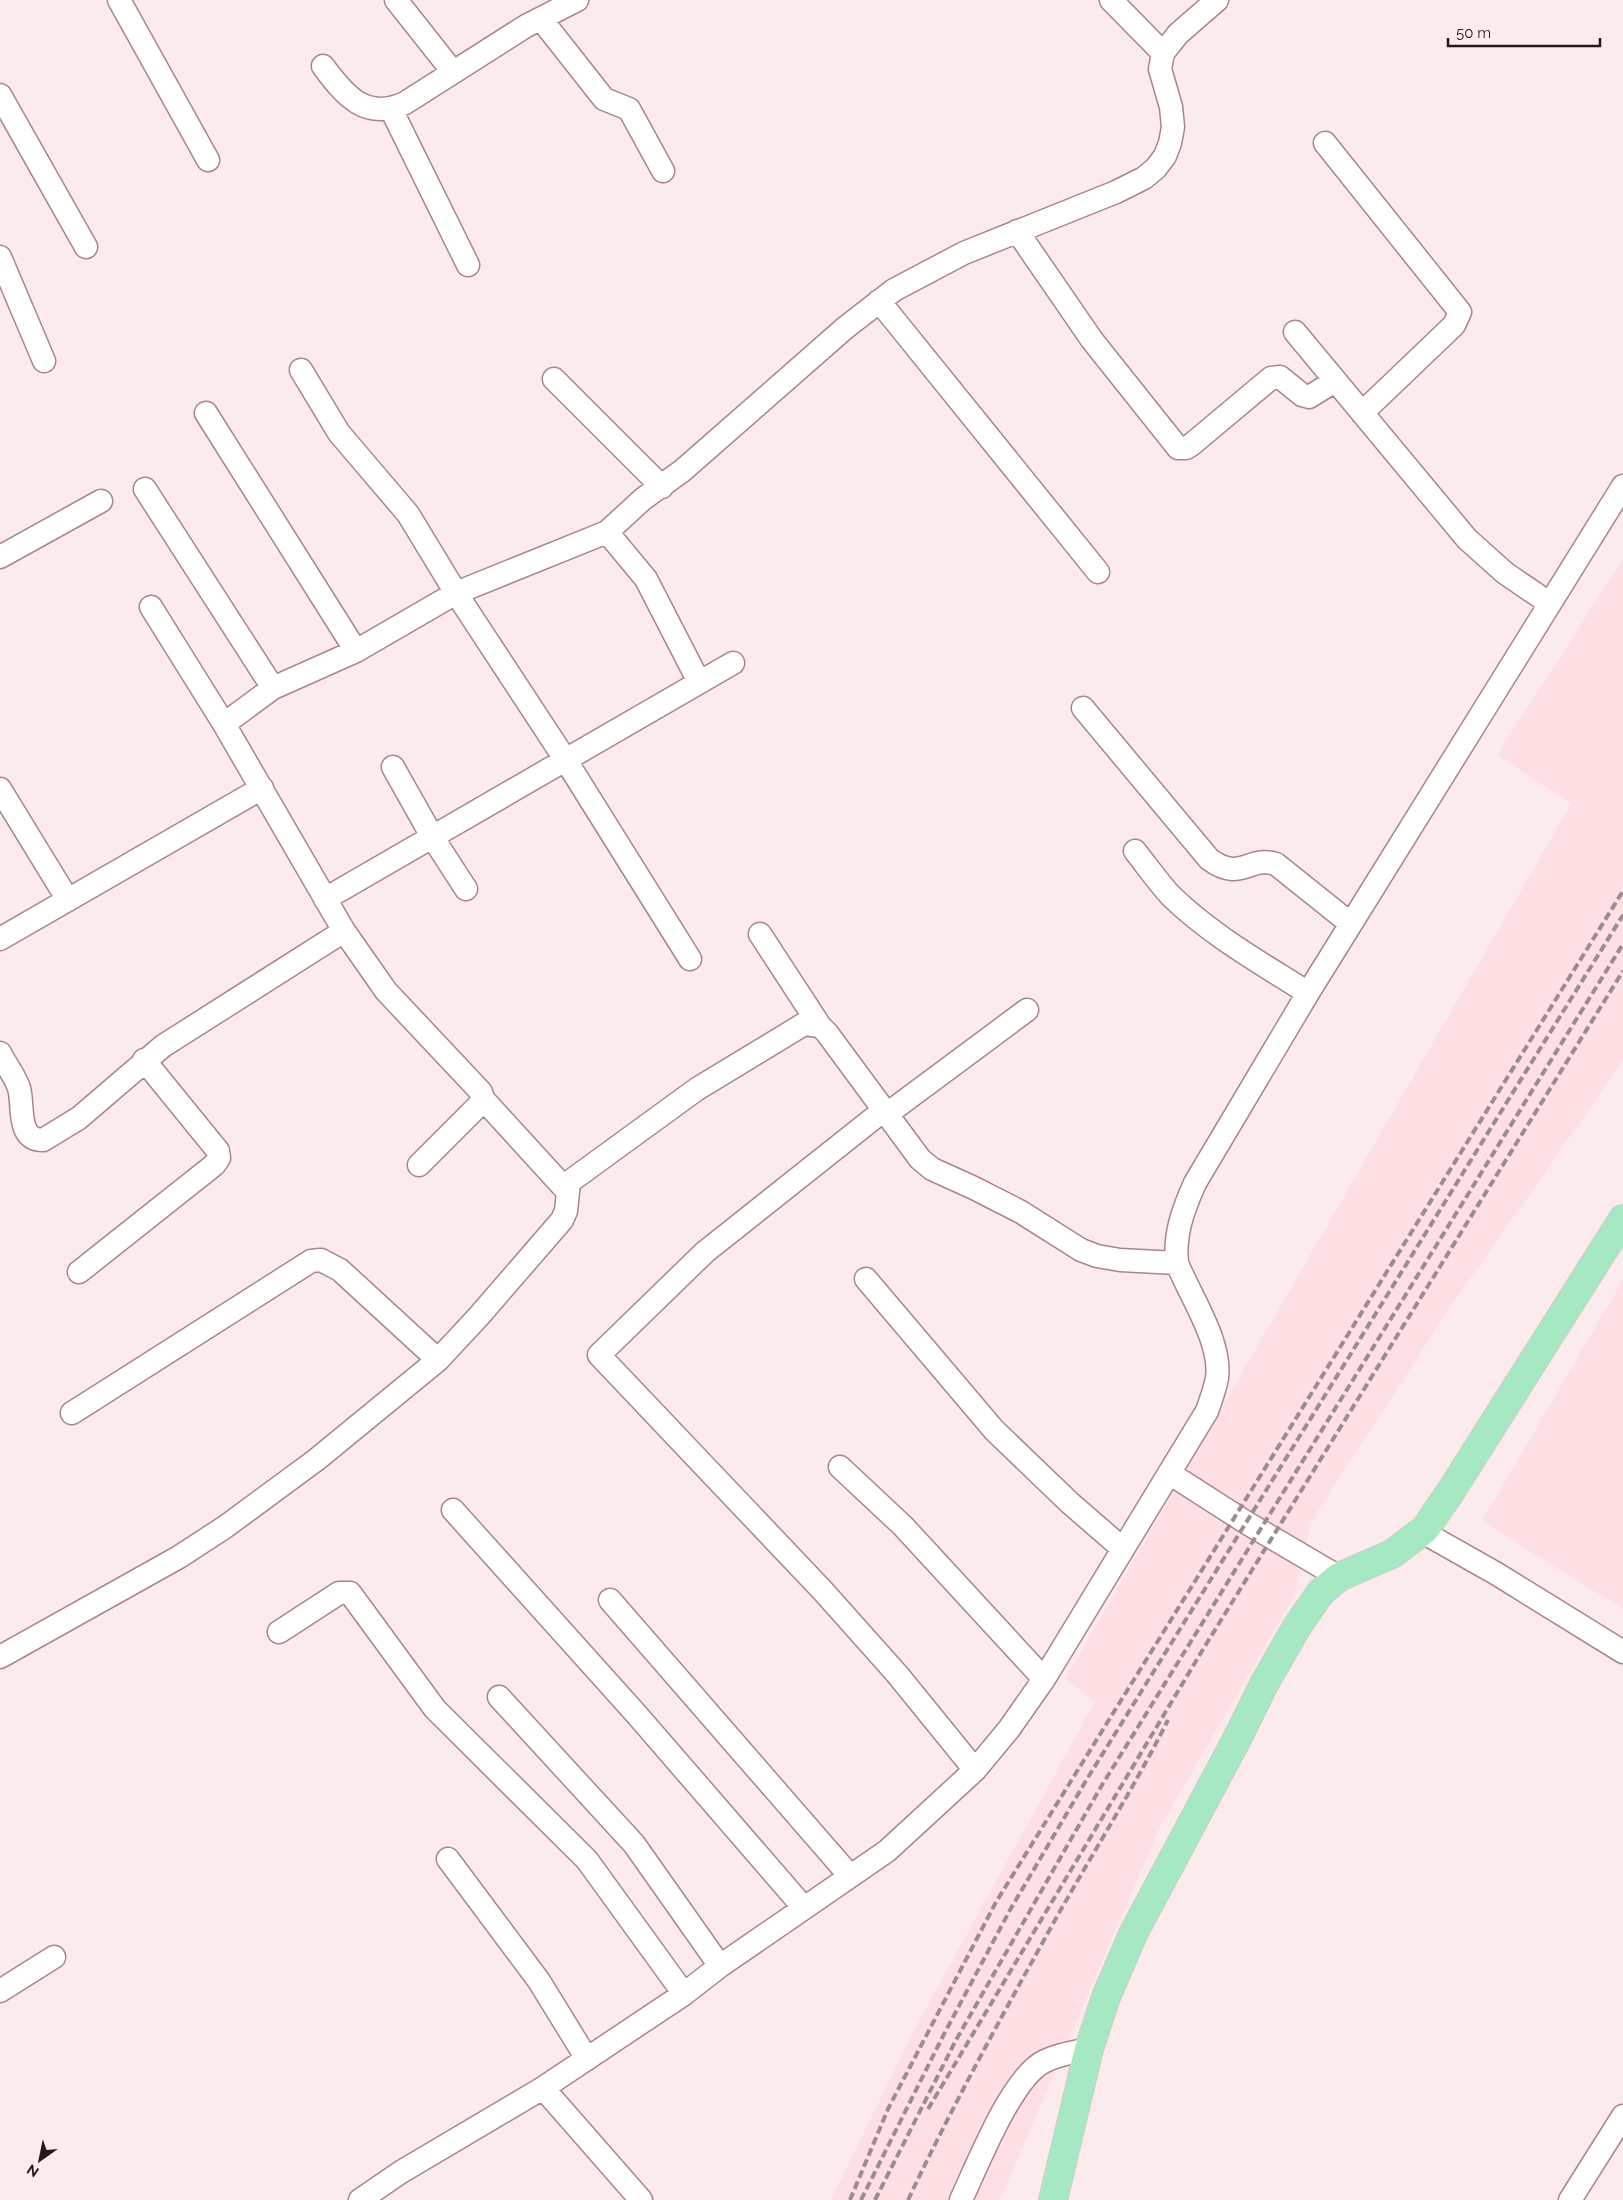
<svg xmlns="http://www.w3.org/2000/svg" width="1623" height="2200" viewBox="0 0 1623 2200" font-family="Raleway,sans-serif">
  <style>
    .built { fill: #fee0e4 }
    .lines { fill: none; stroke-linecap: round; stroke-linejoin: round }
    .minor-casing { stroke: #aa858a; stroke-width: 25 }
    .major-casing { stroke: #cfcccd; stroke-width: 30 }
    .minor { stroke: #fff; stroke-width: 22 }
    .major { stroke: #a6e8c1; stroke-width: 28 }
    .rail { stroke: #9b8c8e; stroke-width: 4; stroke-dasharray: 8 4; stroke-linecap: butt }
  </style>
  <rect width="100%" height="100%" fill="#fbebed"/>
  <path class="built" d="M 1623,559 L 1623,1061 L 1447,1312 L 1311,1522 L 1294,1596 L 1158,1831 L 1000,2200 L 831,2200 L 914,2030 L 1095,1702 L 1065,1679 L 1571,804 L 1497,755 Z
    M 1623,1280 L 1623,1609 L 1482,1521 Z"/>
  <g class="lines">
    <defs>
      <path id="minor" d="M 119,0 L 208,160
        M 396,0 L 453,72
        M 1111,0 L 1163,53
        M 541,19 L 604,99 L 629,109 L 663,171
        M 323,66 C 345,96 366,121 405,103 L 526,26 L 577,0
        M 0,95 L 86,247
        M 391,109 L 468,265
        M 1325,143 L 1460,312 L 1454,325 L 1362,413
        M 1017,231 L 1092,340 L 1178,448 L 1186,448 L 1191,445 L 1271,378 L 1280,377 L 1302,395 L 1309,397 L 1335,381
        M 0,257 L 44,361
        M 879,301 L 1098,572
        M 1295,332 L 1467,539 L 1505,573 L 1549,603
        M 301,370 L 339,433 L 408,514 L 456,593 L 565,759 L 690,959
        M 554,379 L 662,487
        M 206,413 L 356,651
        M 145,489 L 273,688
        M 607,532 L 646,579 L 699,682
        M 0,557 L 101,501
        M 151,607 L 224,724 L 344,931 L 386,991 L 481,1092 L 483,1099 L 478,1106 L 419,1165
        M 1083,708 L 1209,859 C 1241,883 1249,855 1276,864 L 1351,924
        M 224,724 L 273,688 L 356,651 L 456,593 L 607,532 L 643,499 L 682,471 L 845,328 L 894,290 L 964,253 L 1116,192 L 1144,178 L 1156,168 L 1165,156 L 1170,143 L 1173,127 L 1171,107 L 1160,69 L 1163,53 L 1178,34 L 1217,0
        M 393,767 L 433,838 L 466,889
        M 0,789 L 68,900
        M 1135,851 C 1147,866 1158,882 1171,896 C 1211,935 1261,963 1308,993
        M 325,899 L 733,663
        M 760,934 L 820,1026
        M 0,939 L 262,788
        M 0,1053 C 6,1065 15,1076 19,1088 C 24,1105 16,1140 43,1140 L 79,1118 L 163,1046 L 344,931
        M 483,1099 L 568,1192
        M 884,1110 L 705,1252 L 599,1355 L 823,1591 L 897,1674 L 975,1770
        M 887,1114 L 1027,1010
        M 79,1272 L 214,1165 L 219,1158 L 218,1151 L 144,1060
        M 866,1279 L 994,1430 L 1070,1503 L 1123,1549
        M 72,1413 L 311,1261 L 321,1260 L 340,1270 L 438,1360
        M 840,1467 L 903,1526 L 1044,1679
        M 1169,1473 L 1247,1523 L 1339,1577
        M 453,1510 L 638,1716 L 804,1908
        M 1421,1531 L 1497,1574 L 1623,1652
        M 610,1600 L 850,1876
        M 279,1632 L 339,1593 L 350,1593 L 435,1709 L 587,1860 L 684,1994
        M 0,1657 L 179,1557 L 225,1527 L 316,1460 L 438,1360 L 479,1316 L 562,1220 L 566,1211 L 569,1183 L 572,1180 L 697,1089 L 804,1024 L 820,1026 L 827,1033 L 920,1159 L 932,1169 L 974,1188 L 1021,1212 L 1081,1250 L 1097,1256 L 1120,1260 L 1177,1263
        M 499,1697 L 634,1844 L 720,1966
        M 448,1859 L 539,1981 L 587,2059
        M 0,1991 L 54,1957
        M 543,2088 L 641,2200
        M 360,2200 L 401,2172 L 543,2088 L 684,1994 L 720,1966 L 887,1851 L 975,1770 L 1009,1729 L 1044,1679 L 1207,1411 C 1211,1400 1215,1389 1217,1378 C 1222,1342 1190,1296 1177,1263 C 1174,1234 1183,1210 1195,1183 L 1308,993 L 1623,486
        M 961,2200 C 977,2166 1012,2076 1045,2061 C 1059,2054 1075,2052 1089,2049
        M 1570,2200 L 1623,2116"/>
      <path id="major" d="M 1053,2200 L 1089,2049 L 1106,1997 L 1133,1934 L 1238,1737 L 1264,1684 L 1298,1625 L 1321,1592 L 1339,1577 L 1392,1554 L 1425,1529 L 1451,1491 L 1623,1219"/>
    </defs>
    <use href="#minor" class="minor-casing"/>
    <use href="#major" class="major-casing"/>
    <use href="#minor" class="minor"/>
    <use href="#major" class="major"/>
    <path class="rail" d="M 928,2109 L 1205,1646 L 1623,971
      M 850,2200 L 888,2109 L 996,1902 L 1623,891
      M 861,2200 L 943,2036 L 1010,1910 L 1087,1779 L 1623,915
      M 875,2200 L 956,2040 L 1102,1785 L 1623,944
      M 908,2200 C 951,2109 1000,2019 1049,1931 C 1088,1860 1132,1792 1168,1720"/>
  </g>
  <g transform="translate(40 2160) rotate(213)" stroke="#fbebed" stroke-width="4" paint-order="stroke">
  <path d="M0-4L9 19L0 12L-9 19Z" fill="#27191b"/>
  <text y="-8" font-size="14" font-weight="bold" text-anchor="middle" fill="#27191b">N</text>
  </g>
  <path d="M1448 38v8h152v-8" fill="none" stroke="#27191b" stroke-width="2.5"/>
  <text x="1456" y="38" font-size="15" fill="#27191b" stroke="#fbebed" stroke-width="4" paint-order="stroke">50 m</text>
</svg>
